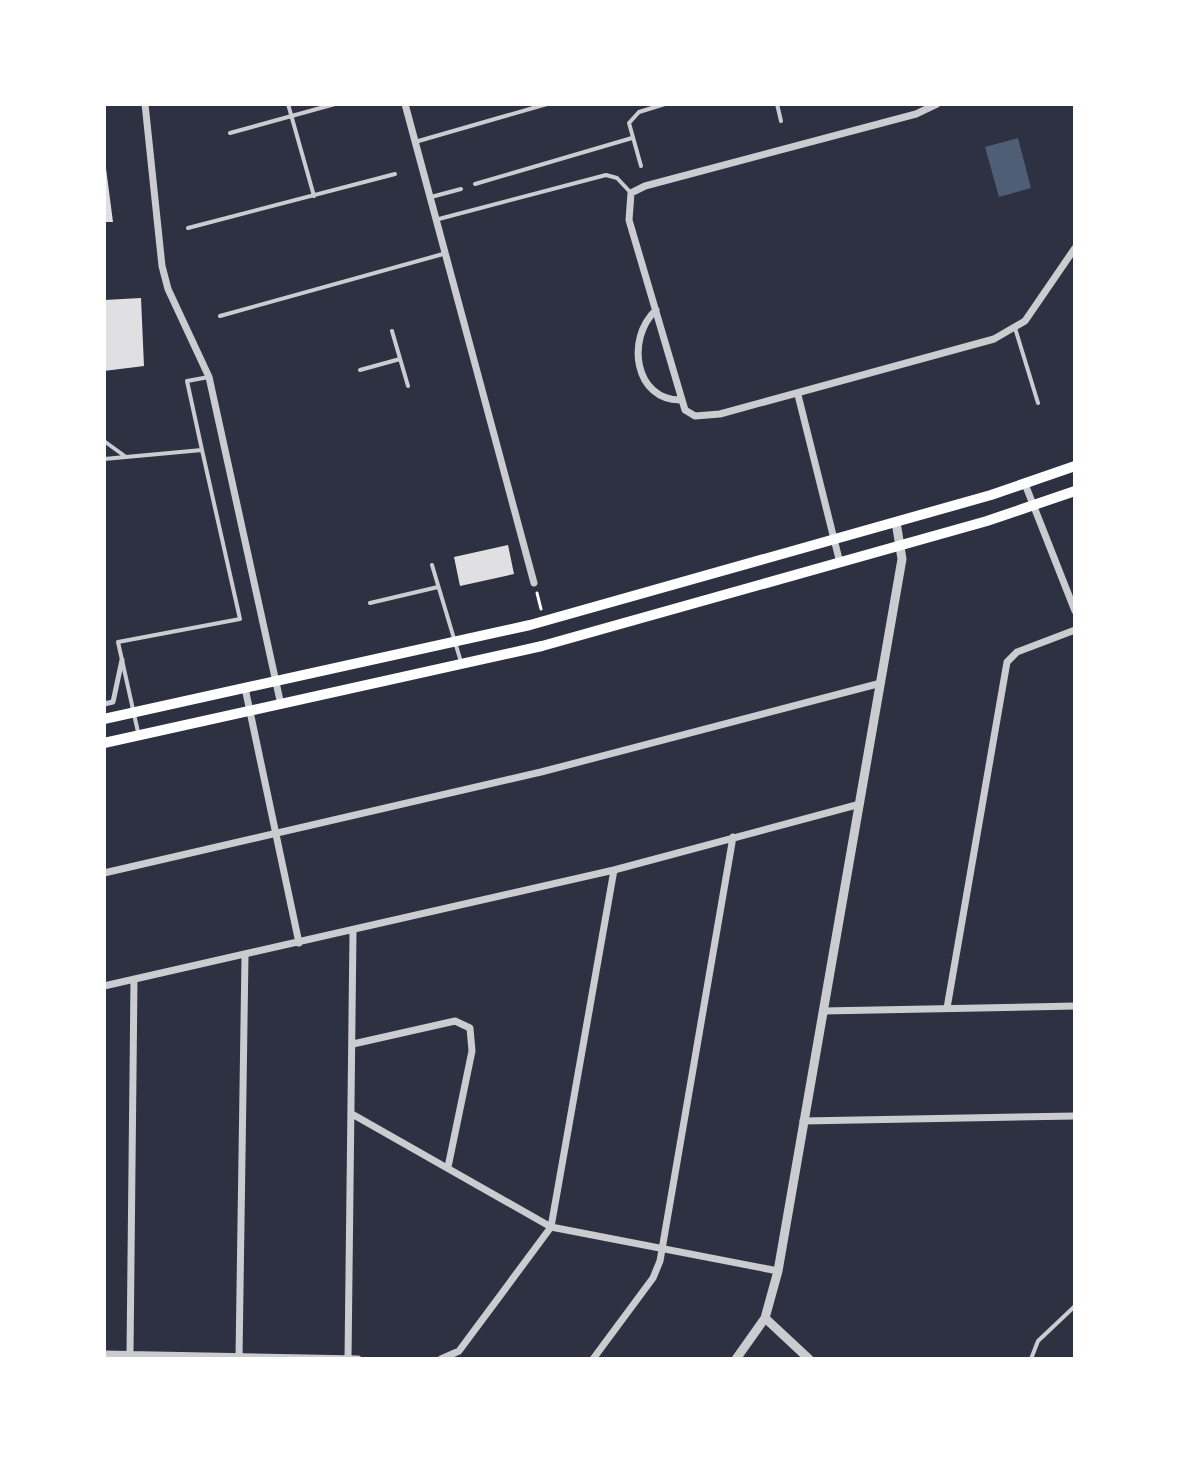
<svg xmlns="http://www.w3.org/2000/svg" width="1179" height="1463" viewBox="0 0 1179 1463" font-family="Lato,sans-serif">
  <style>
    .water { fill: #4f5d75 }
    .building { fill: #e0e0e3 }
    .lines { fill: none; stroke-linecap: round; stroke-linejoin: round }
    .path { stroke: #fff; stroke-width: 3 }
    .service { stroke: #caccd0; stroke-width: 4 }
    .pedestrian { stroke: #caccd0; stroke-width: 5 }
    .minor { stroke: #caccd0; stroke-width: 7 }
    .tertiary { stroke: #caccd0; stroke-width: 9 }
    .secondary { stroke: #fff; stroke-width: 10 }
  </style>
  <rect width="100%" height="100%" fill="#2d3142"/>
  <path class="water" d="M 1018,138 L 1031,188 L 999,197 L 985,147 Z"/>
  <path class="building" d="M 104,153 L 113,222 L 104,222 Z
    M 141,298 L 144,366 L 104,371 L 104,300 Z
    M 508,545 L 514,574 L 460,586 L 454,557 Z"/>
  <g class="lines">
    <path class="path" d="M 537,593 L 541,609"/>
    <path class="service" d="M 288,104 L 314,196
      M 777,104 L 781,121
      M 230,133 L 335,104
      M 415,142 L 547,104
      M 641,166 L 629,123 L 639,112 L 665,104
      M 475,184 L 632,138
      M 431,197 L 461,189
      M 435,220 L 606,175 L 617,178 L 631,193
      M 188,228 L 395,174
      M 220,316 L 443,254
      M 1015,328 L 1038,403
      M 392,331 L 408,386
      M 360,370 L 400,359
      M 104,441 L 126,457
      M 202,450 L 187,381 L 209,377
      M 104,459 L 202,450 L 240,619 L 118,642 L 138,732
      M 432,565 L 461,662
      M 370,603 L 438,587
      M 1031,1359 L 1038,1341 L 1075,1306"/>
    <path class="pedestrian" d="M 104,704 L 113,702 L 122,660"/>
    <path class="minor" d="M 145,104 L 162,266 L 168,289 L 209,377 L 281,705
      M 405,104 L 534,583
      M 937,104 L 916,114 L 645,186 L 631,193 L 629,220 L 685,410 L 695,416 L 720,414 L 994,339 L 1025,321 L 1075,248
      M 656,310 C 625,339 635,401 681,400
      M 798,395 L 840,563
      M 1025,484 L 1075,611
      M 245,688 L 299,943
      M 104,873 L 541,772 L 881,683
      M 104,986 L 614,870 L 860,804
      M 947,1008 L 1007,662 L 1017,652 L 1075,630
      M 823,1011 L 1075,1006
      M 353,1044 L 455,1021 L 470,1028 L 472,1051 L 448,1167
      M 352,1114 L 551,1227 L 778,1271
      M 803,1121 L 1075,1116
      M 104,1354 L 358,1359
      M 130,1354 L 134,980
      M 239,1357 L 245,956
      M 348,1359 L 353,932
      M 441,1359 L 459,1351 L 551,1227 L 614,870
      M 593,1359 L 653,1278 L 660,1261 L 733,837"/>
    <path class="tertiary" d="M 765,1318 L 809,1359
      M 736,1359 L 765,1318 L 778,1271 L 902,559 L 896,522"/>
    <path class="secondary" d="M 104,719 L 530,625 L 991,495 L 1075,466
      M 104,743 L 542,646 L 987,521 L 1075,491"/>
  </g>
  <rect width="1179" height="1463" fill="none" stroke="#ffffff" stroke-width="212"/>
</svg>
